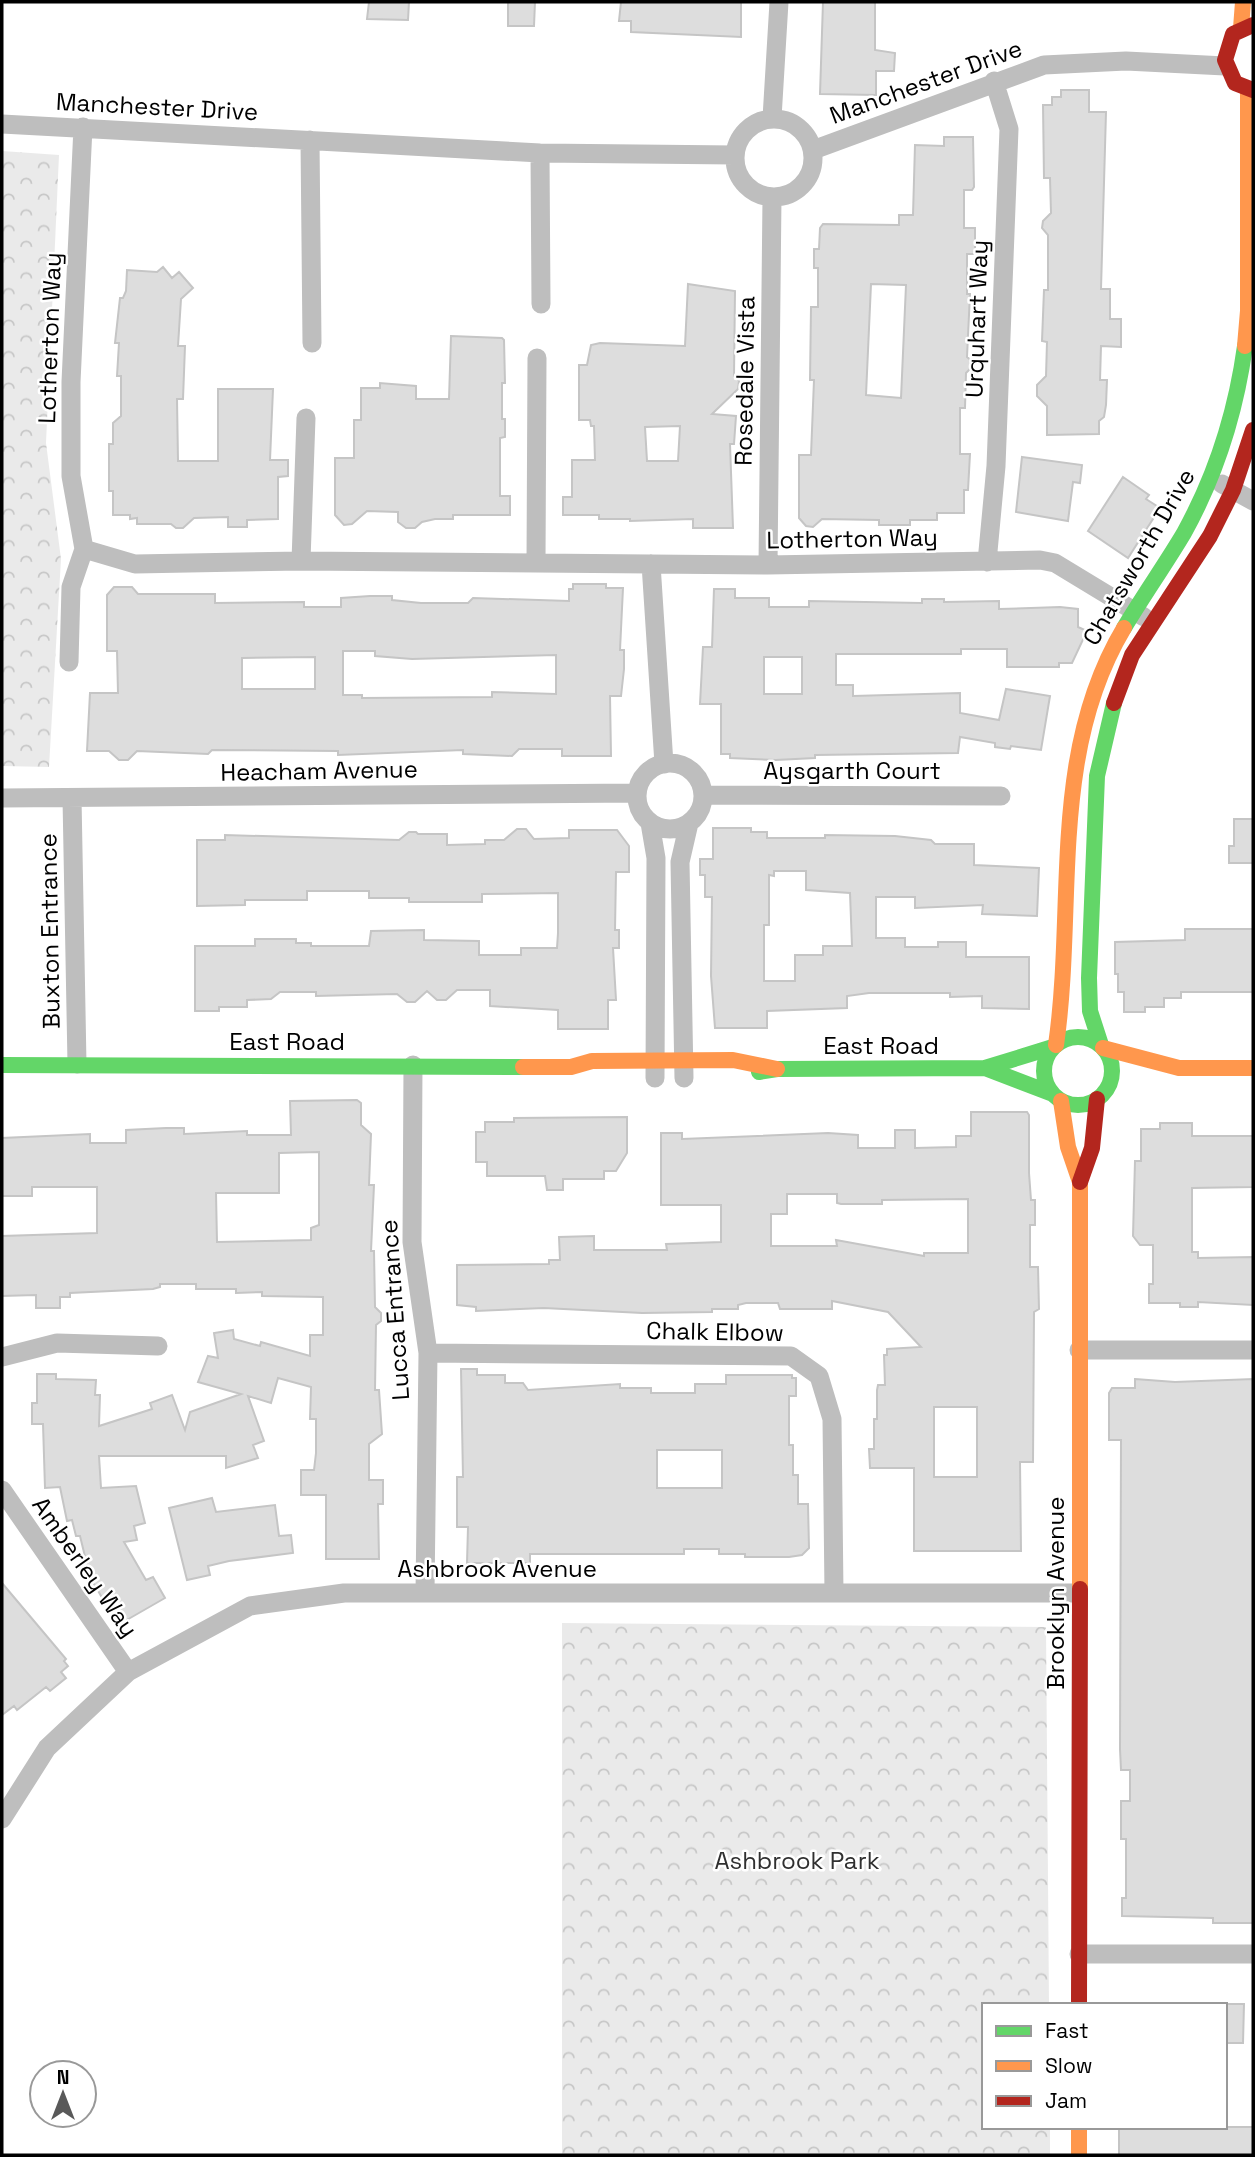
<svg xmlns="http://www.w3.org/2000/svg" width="1255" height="2157" viewBox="0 0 1255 2157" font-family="'Space Grotesk',sans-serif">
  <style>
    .forest { fill: url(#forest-crowns) }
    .building { fill: #ddd; stroke: #c5c5c5; stroke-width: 2; fill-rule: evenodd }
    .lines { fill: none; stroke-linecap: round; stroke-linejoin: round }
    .street { stroke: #bebebe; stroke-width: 19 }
    .fast { stroke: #63d668; stroke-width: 16 }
    .slow { stroke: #ff974d; stroke-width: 16 }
    .jam { stroke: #b3261e; stroke-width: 16 }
    .labels { text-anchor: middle; stroke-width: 5; stroke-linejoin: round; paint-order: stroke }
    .street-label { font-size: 24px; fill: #000; stroke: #fff }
    .park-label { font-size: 24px; fill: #303030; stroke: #fff }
  </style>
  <defs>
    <pattern id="forest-crowns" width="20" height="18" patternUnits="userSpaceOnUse" patternTransform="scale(1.75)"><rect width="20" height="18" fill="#eaeaea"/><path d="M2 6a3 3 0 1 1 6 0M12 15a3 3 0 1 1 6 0" fill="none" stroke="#c7c7c7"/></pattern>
  </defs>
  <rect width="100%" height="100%" fill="#fff"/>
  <path class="forest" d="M 2,151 L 59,155 L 46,443 L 61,559 L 49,767 L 2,766 Z
    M 562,1623 L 1046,1627 L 1049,2005 L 984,2005 L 984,2127 L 1050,2127 L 1050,2155 L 562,2155 Z"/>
  <path class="building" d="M 369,2 L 409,2 L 408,20 L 367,19 Z
    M 508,2 L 535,2 L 534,26 L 508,26 Z
    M 621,2 L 741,2 L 741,37 L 631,32 L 631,21 L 619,21 Z
    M 823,2 L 875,2 L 875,50 L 895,53 L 894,71 L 876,71 L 876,95 L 820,94 Z
    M 1061,90 L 1089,90 L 1089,112 L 1106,112 L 1101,289 L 1110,289 L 1110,319 L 1121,319 L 1121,347 L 1101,346 L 1100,380 L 1107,380 L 1106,405 L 1104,417 L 1099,421 L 1099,434 L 1047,435 L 1047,406 L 1037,396 L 1037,385 L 1046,376 L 1047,342 L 1042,341 L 1044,290 L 1048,290 L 1048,235 L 1042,228 L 1043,221 L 1051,213 L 1050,178 L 1044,178 L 1043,105 L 1052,105 L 1052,97 L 1061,97 Z
    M 944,137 L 973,137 L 974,187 L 972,190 L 964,190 L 964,228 L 975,228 L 975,254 L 967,254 L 967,294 L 970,294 L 967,357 L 972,361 L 971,368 L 966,373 L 965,408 L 960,408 L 960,454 L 970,454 L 968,490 L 964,490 L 964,513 L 937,513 L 937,520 L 910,520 L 910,525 L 879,525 L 879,520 L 822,519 L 813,527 L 806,526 L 799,518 L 799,455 L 811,455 L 814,380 L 810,380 L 811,307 L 818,307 L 818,268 L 814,268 L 814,249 L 819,249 L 820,228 L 823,224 L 899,225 L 899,215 L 913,215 L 915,145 L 944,146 ZM 871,284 L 906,285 L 901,398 L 866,395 Z
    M 163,267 L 172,278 L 179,272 L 193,288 L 181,299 L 178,346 L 185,346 L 183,399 L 177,399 L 178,461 L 218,461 L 218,389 L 273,389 L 270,460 L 288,460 L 288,476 L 278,477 L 278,519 L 247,520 L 247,527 L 228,527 L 228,517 L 194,518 L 183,528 L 176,528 L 171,524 L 137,524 L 137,518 L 130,519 L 130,515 L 113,515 L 113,491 L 109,491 L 109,444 L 113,444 L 113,423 L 121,416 L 121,376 L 117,376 L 119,343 L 115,343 L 120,298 L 123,298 L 126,291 L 127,270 L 157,272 Z
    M 688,284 L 735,291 L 734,376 L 739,381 L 738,389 L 712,414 L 736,416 L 734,444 L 730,444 L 733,528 L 693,528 L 693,519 L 630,521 L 630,519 L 599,519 L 599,515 L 563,515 L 563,497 L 572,497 L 572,460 L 595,460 L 594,426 L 591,426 L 590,420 L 579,420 L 579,365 L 587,365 L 591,345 L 600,343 L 685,346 ZM 680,426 L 678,461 L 647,461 L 645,427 Z
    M 451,336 L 502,338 L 504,340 L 505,383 L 502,383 L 502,419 L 505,419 L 505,437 L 500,438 L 500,496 L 510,496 L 510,515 L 453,515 L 453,519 L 435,519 L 422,522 L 415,528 L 406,528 L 398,522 L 398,512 L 367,511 L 352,524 L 344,525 L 335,515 L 335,458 L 354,458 L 354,420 L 361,420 L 361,388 L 380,388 L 380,383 L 416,386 L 416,399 L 449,399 Z
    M 1022,457 L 1082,465 L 1080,483 L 1073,482 L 1068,521 L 1016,512 Z
    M 1123,477 L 1149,495 L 1146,499 L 1160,508 L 1128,558 L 1088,531 Z
    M 573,584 L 606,584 L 606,588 L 623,588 L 620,650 L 624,650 L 624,669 L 621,696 L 610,696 L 611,756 L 562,756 L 562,749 L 519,749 L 512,756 L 463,754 L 463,750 L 338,755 L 338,751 L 212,750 L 208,754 L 137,751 L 128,760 L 119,760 L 109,751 L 87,751 L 90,693 L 118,693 L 117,651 L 107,651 L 107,595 L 114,587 L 132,587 L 138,594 L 215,594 L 215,603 L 304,602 L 304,607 L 341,607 L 341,598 L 370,596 L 392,596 L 392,600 L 421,603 L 468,603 L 473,598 L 569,601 L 569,589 L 573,589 ZM 343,651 L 375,651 L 375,656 L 412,659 L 556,655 L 556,694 L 492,692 L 492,697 L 362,698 L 362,695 L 343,695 ZM 315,657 L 315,689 L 242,689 L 242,658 Z
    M 714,589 L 735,589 L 735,598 L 769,598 L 769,607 L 809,607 L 809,601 L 922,603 L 922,599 L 944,599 L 944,602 L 999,601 L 999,609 L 1060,607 L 1078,609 L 1078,627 L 1087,631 L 1072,663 L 1059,663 L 1059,667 L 1007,667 L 1007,649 L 961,649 L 961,654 L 836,654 L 836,685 L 853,685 L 853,696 L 960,693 L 960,713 L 999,720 L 1006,689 L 1050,696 L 1041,750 L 1011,746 L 1010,749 L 995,747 L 995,743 L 960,737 L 958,753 L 815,755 L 815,758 L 776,760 L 730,758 L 730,754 L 721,754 L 721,704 L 700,704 L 703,647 L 712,647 ZM 764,657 L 802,657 L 802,694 L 764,694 Z
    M 1234,819 L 1253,819 L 1253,863 L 1229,863 L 1229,846 L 1234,846 Z
    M 713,828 L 751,828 L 751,832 L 767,832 L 767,838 L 825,838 L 825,835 L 895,836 L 931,840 L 935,844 L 974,844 L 974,865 L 1039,868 L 1037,916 L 982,914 L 983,905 L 915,908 L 915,897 L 876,897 L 876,938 L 905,938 L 905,947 L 938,947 L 938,942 L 966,942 L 966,957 L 1029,957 L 1029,1009 L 982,1008 L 982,996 L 950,997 L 950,993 L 869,993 L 847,996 L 847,1008 L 767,1011 L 767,1028 L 715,1028 L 711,976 L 712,897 L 705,897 L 705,875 L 700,875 L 700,859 L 713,859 ZM 774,871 L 806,871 L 806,890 L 850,893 L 852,946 L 823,946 L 823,955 L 795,955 L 795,981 L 764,981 L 764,925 L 769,925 L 769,875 L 774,876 Z
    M 517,829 L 526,829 L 534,839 L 569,838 L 569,830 L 617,830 L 629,846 L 629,872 L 616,872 L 615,930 L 619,930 L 619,948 L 613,948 L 616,1000 L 608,1000 L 608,1029 L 558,1029 L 558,1010 L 490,1006 L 490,990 L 457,990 L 446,1000 L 437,1000 L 427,991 L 415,1002 L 407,1002 L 397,994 L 316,996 L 316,992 L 280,992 L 271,999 L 247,1000 L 247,1007 L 219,1007 L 219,1011 L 195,1011 L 195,946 L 255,946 L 255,939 L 296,939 L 296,943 L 311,943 L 311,946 L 369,946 L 371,931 L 424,930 L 424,940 L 479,941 L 479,955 L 521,955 L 521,948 L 557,948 L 558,933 L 558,893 L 482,894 L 482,902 L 409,902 L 409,898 L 369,898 L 369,891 L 307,891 L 307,900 L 245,900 L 245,905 L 197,906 L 197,840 L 225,840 L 225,835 L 399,840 L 409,832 L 416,832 L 418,834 L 447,834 L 447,845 L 485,844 L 485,840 L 504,840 Z
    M 1185,929 L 1253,929 L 1253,992 L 1181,992 L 1181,998 L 1164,998 L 1164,1007 L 1145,1007 L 1145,1012 L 1124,1012 L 1124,992 L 1118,992 L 1118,974 L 1115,974 L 1115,942 L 1185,940 Z
    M 357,1100 L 361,1103 L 361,1125 L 371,1134 L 369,1185 L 374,1185 L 371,1251 L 374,1251 L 375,1307 L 381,1313 L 381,1321 L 376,1325 L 375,1390 L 379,1390 L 382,1434 L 369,1444 L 369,1480 L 383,1480 L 383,1504 L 378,1504 L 379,1559 L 326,1559 L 326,1495 L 301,1495 L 301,1470 L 314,1470 L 316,1453 L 316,1419 L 310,1419 L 311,1387 L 278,1378 L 271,1403 L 248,1396 L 264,1441 L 253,1445 L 258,1458 L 226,1468 L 226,1456 L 99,1456 L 101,1488 L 136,1486 L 145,1523 L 134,1526 L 137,1540 L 124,1542 L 146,1580 L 153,1577 L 165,1598 L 118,1625 L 90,1577 L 80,1536 L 76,1536 L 72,1520 L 67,1521 L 60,1487 L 45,1488 L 43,1424 L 32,1424 L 32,1403 L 37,1403 L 37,1374 L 56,1374 L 56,1379 L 96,1380 L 95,1395 L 100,1395 L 99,1426 L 152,1409 L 150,1403 L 172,1395 L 185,1430 L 190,1412 L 241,1394 L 198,1382 L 208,1356 L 218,1358 L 214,1333 L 233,1330 L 234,1339 L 260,1346 L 261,1342 L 310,1356 L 310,1335 L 323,1335 L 323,1297 L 262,1296 L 262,1292 L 236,1293 L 236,1289 L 196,1289 L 196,1284 L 160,1284 L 160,1287 L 153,1289 L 70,1293 L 70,1297 L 60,1297 L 60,1308 L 36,1308 L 36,1295 L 2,1296 L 2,1236 L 97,1233 L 97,1187 L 32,1187 L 32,1196 L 2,1196 L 2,1138 L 90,1134 L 90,1143 L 126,1143 L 126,1130 L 166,1128 L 184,1128 L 184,1134 L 247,1131 L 247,1135 L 291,1135 L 290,1101 ZM 319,1152 L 319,1225 L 311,1228 L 311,1240 L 217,1242 L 216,1193 L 279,1193 L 279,1153 Z
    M 971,1112 L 1027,1112 L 1029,1115 L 1029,1173 L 1031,1200 L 1035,1200 L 1035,1225 L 1030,1225 L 1030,1267 L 1038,1267 L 1039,1309 L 1034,1312 L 1033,1462 L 1020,1462 L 1021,1551 L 914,1551 L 914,1468 L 870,1468 L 869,1449 L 874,1449 L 874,1419 L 877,1419 L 877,1390 L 878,1385 L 885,1385 L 884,1355 L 887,1355 L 887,1349 L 921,1347 L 888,1312 L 832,1301 L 832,1309 L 780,1309 L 778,1303 L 746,1303 L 738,1305 L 738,1309 L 712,1309 L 712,1312 L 642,1313 L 544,1308 L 476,1311 L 476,1307 L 457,1305 L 457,1265 L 549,1264 L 549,1260 L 560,1260 L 559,1237 L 594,1236 L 594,1250 L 667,1250 L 666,1244 L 721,1242 L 721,1205 L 661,1205 L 661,1133 L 682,1133 L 682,1139 L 828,1133 L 858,1135 L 858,1148 L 895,1148 L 895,1130 L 915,1130 L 915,1148 L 956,1147 L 956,1136 L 971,1136 ZM 787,1194 L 837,1194 L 837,1203 L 841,1204 L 882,1204 L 882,1200 L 968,1199 L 968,1253 L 924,1253 L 924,1256 L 836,1240 L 837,1246 L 771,1246 L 771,1214 L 787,1214 ZM 934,1407 L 977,1407 L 977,1477 L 934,1477 Z
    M 627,1117 L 627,1153 L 616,1171 L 604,1171 L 604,1179 L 563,1179 L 563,1190 L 547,1190 L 545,1176 L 487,1176 L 487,1162 L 476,1162 L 476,1132 L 485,1132 L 485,1122 L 514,1122 L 514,1118 Z
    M 1160,1123 L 1192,1123 L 1192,1136 L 1253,1136 L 1253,1187 L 1192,1188 L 1192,1252 L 1198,1252 L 1198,1258 L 1253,1257 L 1253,1305 L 1198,1302 L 1198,1307 L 1180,1307 L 1180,1303 L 1149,1303 L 1149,1284 L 1153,1284 L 1153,1245 L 1140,1245 L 1133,1236 L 1135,1161 L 1141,1161 L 1141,1129 L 1160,1129 Z
    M 461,1369 L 477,1369 L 477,1375 L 505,1375 L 505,1383 L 523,1383 L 528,1390 L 620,1384 L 620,1388 L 651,1388 L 651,1393 L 695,1393 L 695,1384 L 726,1384 L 726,1375 L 792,1375 L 792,1378 L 796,1378 L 796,1396 L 789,1396 L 789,1445 L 793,1445 L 793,1475 L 798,1475 L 798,1504 L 808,1504 L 809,1548 L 802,1555 L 789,1557 L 745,1557 L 745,1554 L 719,1554 L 719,1549 L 684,1549 L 684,1554 L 530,1554 L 530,1563 L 467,1563 L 468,1527 L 457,1527 L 457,1477 L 463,1477 ZM 657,1450 L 722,1450 L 722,1488 L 657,1488 Z
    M 1135,1379 L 1175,1382 L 1253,1379 L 1253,1923 L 1213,1923 L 1213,1918 L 1122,1916 L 1122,1898 L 1126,1898 L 1126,1839 L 1121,1839 L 1121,1801 L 1130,1801 L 1130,1770 L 1121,1770 L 1120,1749 L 1121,1440 L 1109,1440 L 1109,1393 L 1112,1388 L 1135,1388 Z
    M 212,1498 L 216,1512 L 275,1505 L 279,1536 L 291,1535 L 293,1553 L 229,1561 L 208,1566 L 210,1575 L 187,1580 L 169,1508 Z
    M 2,1583 L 66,1659 L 64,1661 L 68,1666 L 61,1672 L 66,1678 L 50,1691 L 46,1687 L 17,1710 L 14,1706 L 2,1715 Z
    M 1225,2004 L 1244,2004 L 1243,2043 L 1225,2043 Z
    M 1119,2127 L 1253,2127 L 1253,2155 L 1119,2155 Z"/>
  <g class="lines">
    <path class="street" d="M 772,118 L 779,2
      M735 158a39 39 0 1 1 78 0a39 39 0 1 1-78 0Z
      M 2,124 L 540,153 L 735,155
      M 83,127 L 71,382 L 71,476 L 84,549 L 135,564 L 301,561 L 768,565 L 1040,560 L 1055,563 L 1144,617
      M 310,140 L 312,343
      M 813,150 L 1044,65 L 1126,61 L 1225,66
      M 540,153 L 541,304
      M 1222,484 L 1253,501
      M 301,561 L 306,418
      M 987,562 L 996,466 L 1009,129 L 994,81
      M 536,563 L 537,358
      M 651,564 L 664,764
      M 768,565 L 772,198
      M 69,662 L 71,587 L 84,549
      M637 796a33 33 0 1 1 66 0a33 33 0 1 1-66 0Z
      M 703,795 L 1001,796
      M 2,798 L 637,793
      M 72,798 L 77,1064
      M 650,823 L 656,858 L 655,1078
      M 413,1065 L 412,1242 L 428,1353 L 425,1593
      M 684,1078 L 680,862 L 689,823
      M 1079,1350 L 1253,1350
      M 428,1353 L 791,1356 L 819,1376 L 832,1419 L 834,1593
      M 2,1357 L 57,1343 L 158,1346
      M 2,1490 L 128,1672
      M 2,1819 L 47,1748 L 128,1672 L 250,1606 L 344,1593 L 1078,1593
      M 1079,1954 L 1253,1954"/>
    <path class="fast" d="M 1124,628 C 1143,596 1165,565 1184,533 C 1216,475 1236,411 1245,346
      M1044 1071a34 34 0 1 1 68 0a34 34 0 1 1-68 0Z
      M 1101,1045 L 1090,1011 L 1089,978 L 1097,776 L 1114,703
      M 2,1065 L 523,1067
      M 985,1068 L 1053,1094
      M 759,1072 L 777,1069 L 985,1068 L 1053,1047"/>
    <path class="slow" d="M 1241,28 L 1243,2
      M 1245,346 L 1248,311 L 1248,90
      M 1056,1045 C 1076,905 1048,755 1124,628
      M 1103,1048 L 1179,1068 L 1253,1068
      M 523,1067 L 571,1067 L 592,1061 L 733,1060 L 777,1069
      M 1061,1101 L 1068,1147 L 1080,1182 L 1080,1589
      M 1079,2127 L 1079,2155"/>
    <path class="jam" d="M 1253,25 L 1233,34 L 1225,60 L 1235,83 L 1253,90
      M 1114,703 L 1132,655 L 1210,536 L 1233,490 L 1253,430
      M 1080,1182 L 1092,1148 L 1097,1099
      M 1079,2005 L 1080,1589"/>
  </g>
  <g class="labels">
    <g class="street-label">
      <text transform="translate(926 82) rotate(-20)" y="8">Manchester Drive</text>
      <text transform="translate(157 107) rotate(3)" y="8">Manchester Drive</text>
      <text transform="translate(977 319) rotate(-88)" y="8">Urquhart Way</text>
      <text transform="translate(50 338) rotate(-88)" y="8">Lotherton Way</text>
      <text transform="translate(745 381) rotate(-89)" y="8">Rosedale Vista</text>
      <text transform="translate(852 539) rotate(-1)" y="8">Lotherton Way</text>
      <text transform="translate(1139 557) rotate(-60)" y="8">Chatsworth Drive</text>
      <text transform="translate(319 771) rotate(-1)" y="8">Heacham Avenue</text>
      <text x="852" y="779">Aysgarth Court</text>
      <text transform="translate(50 931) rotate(-91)" y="8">Buxton Entrance</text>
      <text x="287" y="1050">East Road</text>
      <text x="881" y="1054">East Road</text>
      <text transform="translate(395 1310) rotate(-94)" y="8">Lucca Entrance</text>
      <text transform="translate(715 1332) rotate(1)" y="8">Chalk Elbow</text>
      <text transform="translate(85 1567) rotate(55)" y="8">Amberley Way</text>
      <text x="497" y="1577">Ashbrook Avenue</text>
      <text transform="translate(1056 1593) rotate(-90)" y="8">Brooklyn Avenue</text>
    </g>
    <g class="park-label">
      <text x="797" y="1869">Ashbrook Park</text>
    </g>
  </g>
  <rect width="1255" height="2157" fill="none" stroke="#000000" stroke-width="7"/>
  <rect x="982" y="2003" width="245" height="126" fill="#ffffff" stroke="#999999" stroke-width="2"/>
  <rect x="996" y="2026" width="35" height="10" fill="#63d668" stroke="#999999" stroke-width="2"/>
  <text x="1045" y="2038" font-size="21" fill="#000000">Fast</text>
  <rect x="996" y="2061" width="35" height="10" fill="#ff974d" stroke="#999999" stroke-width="2"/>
  <text x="1045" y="2073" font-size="21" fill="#000000">Slow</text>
  <rect x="996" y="2096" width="35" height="10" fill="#b3261e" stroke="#999999" stroke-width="2"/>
  <text x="1045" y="2108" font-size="21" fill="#000000">Jam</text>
  <g transform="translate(63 2094)"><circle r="33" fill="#ffffff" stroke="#999999" stroke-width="2"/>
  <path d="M0-5L12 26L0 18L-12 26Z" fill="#595959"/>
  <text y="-10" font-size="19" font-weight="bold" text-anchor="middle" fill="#000000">N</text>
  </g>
</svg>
